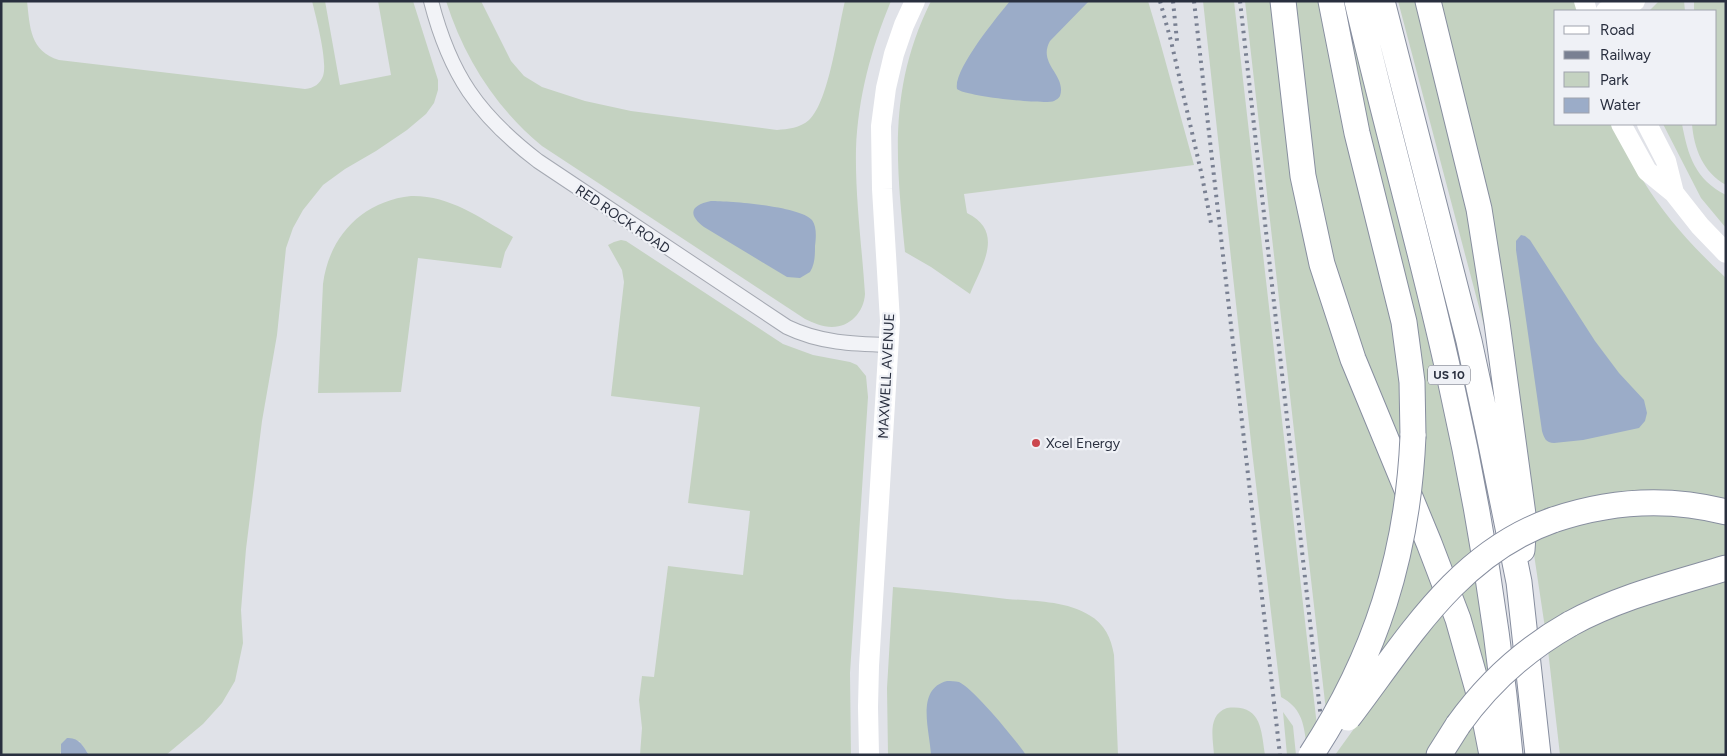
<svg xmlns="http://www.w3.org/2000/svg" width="1727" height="756" viewBox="0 0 1727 756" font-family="Figtree,sans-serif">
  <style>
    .green { fill: #c4d2c1 }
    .water { fill: #9bacc8 }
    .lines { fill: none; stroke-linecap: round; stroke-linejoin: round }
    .street-casing { stroke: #a5a9b2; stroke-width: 16 }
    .highway-casing { stroke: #878e9f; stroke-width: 27 }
    .street { stroke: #f2f3f7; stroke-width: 14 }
    .secondary { stroke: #fff; stroke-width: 20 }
    .highway { stroke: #fff; stroke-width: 25 }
    .rail { stroke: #798092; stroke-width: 4; stroke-dasharray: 2.5 5; stroke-linecap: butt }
    .highway-bridge-casing { stroke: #878e9f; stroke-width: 27; stroke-linecap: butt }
    .highway-bridge { stroke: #fff; stroke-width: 25 }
    .poi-dot { fill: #cb474e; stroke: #eff1f6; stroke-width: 2 }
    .labels { text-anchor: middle; stroke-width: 4.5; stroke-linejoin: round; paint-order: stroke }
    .shield { fill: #eff1f6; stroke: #646976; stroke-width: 1 }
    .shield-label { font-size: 12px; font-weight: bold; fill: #292f3f }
    .street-label { font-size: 14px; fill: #292f3f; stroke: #eff1f6 }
    .poi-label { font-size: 14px; fill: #292f3f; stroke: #eff1f6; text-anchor: start }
  </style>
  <rect width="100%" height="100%" fill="#e0e2e8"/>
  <path class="green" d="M 1,1 L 27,1 C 30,28 30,51 59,60 L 305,89 C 314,88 320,84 323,76 C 328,62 316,17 312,1 L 325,1 L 340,85 L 391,75 L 378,1 L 413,1 L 438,80 L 438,90 L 434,103 L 426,114 L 407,130 L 376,151 L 345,169 L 323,185 L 303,210 L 293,228 L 286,248 L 277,335 L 262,421 L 246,549 L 241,610 L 243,643 L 235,681 L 222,703 L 203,724 L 166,755 L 89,755 L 79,741 L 60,753 L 61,755 L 1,755 Z
    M 446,1 L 481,1 L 511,61 L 524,76 L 542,87 L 585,101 L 631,111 L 777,130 C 788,129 800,128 809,120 C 829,102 838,29 845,1 L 891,1 C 871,49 858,97 856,149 C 855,197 862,247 865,294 C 864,312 850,327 832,327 C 822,327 814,323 805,319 L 542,146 C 496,108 464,58 446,1 Z
    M 931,1 L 1148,1 L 1159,38 L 1194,165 L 964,194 L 967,213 C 1005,232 982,265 970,294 L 931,267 L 905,252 C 896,160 888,88 931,1 Z
    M 1203,1 L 1234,1 L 1317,726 L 1306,742 C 1304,722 1300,707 1281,697 L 1252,451 Z
    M 1245,1 L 1271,1 L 1287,140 L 1400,486 L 1378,595 L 1326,711 Z
    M 1291,1 L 1325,1 L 1399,329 L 1402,464 L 1323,251 Z
    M 1343,1 C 1388,186 1441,369 1472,556 L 1448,576 L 1417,500 L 1369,150 Z
    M 1398,1 L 1417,1 L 1461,167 L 1493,360 Z
    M 1438,1 L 1576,1 L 1578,11 L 1556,11 L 1556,124 L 1613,124 C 1623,143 1632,163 1644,182 C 1666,218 1695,249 1726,278 L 1726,503 L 1530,520 Z
    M 1659,1 L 1684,1 L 1685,11 L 1649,11 Z
    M 1694,1 L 1726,1 L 1726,185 C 1703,172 1694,149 1692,124 L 1716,124 L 1716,11 L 1694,11 Z
    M 1663,124 L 1682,124 C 1688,156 1695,179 1726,195 L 1726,228 L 1701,198 Z
    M 411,196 C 450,195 480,218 513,237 L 505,252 L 501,268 L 418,258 L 401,392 L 318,393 L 323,284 C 329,236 363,201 411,196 Z
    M 621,240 L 626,241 L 783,344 L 813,355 L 850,362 L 857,365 L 866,376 L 868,397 L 850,673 L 851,755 L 640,755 L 642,728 L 639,700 L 642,676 L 654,677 L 668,566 L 743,575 L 750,511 L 688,503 L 700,407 L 611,396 L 624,282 L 622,270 L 608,245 L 614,242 Z
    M 1643,511 L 1726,519 L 1726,557 L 1545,628 L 1532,541 L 1573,525 Z
    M 1414,520 L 1440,584 L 1370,677 Z
    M 1726,577 L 1726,755 L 1560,755 L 1548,650 L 1591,624 Z
    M 1476,578 L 1489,674 L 1481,682 L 1455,597 Z
    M 893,587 C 931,590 969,594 1007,599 C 1033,601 1066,601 1089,615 C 1105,624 1111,638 1114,655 L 1118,755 L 888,755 L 887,688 Z
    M 1448,605 L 1473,691 L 1427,755 L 1335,755 L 1379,694 Z
    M 1227,708 C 1261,704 1261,728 1265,755 L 1214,755 C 1213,738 1207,715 1227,708 Z
    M 1283,712 L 1293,726 L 1296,755 L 1287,755 Z
    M 1479,715 L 1487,755 L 1452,755 Z"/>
  <path class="water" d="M 1010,1 L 1089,1 L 1050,41 C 1037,64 1067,75 1060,96 C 1059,98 1056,100 1054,101 C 1045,105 964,96 957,89 C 953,70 997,17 1010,1 Z
    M 711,201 C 730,201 800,206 812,220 C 817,227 816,238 815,246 C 815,255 815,264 810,272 L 800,278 L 787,277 L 704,227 C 687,214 691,205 711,201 Z
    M 1521,235 L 1525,236 L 1530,240 L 1595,341 L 1619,373 L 1644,400 L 1647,413 L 1645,421 L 1639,428 L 1583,440 L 1554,443 C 1546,443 1544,438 1542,431 L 1516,250 L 1516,241 Z
    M 947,681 C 951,681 955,681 959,682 C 974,689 1015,739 1026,755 L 931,755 C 930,731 915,689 947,681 Z
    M 67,738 C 79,737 83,746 89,755 L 61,755 L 61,744 Z"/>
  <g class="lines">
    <defs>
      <path id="street" d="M 431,1 C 450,75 478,115 538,161 L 787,327 C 820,343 853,344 889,345"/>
      <path id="highway" d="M 1283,1 L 1303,176 L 1322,264 L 1353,359 L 1429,543 L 1458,619 L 1482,704 L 1492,755
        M 1331,1 L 1357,133 L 1404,322 L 1412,382 L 1413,436
        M 1357,1 C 1387,131 1424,258 1452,388 C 1479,509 1499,632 1510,755
        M 1382,1 L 1469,341 L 1488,429 L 1519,582 L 1538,755
        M 1428,1 L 1479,209 L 1497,323 L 1524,522 L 1522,550
        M 1553,520 C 1609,501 1668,497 1726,512
        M 1570,624 C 1619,597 1673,584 1726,568
        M 1439,755 L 1458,725"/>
    </defs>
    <use href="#street" class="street-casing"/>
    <use href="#highway" class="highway-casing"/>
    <use href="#street" class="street"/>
    <path class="secondary" d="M 1584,1 L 1587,11
      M 1606,11 L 1627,6 L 1635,1
      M 1621,124 L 1647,171 L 1674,193 L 1700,226 L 1726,253
      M 1647,124 L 1666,161 L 1674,193
      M 869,755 L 868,707 L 869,666 L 890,321 L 882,189 L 881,126 L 886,88 L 894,54 L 904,25 L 915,1"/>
    <use href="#highway" class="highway"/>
    <path class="rail" d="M 1160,1 L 1171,41 L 1202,176 L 1211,223
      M 1173,1 L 1177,41
      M 1194,1 L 1280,755
      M 1240,1 L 1325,755"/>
    <defs>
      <path id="highway-bridge" d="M 1348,718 C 1407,641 1456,554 1553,520
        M 1458,725 C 1488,683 1524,650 1570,624
        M 1311,755 C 1376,656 1408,554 1413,436"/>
    </defs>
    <use href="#highway-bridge" class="highway-bridge-casing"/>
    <use href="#highway-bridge" class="highway-bridge"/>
  </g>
  <circle class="poi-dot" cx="1036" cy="443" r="5"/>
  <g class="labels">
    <rect class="shield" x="1428" y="365.5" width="42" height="19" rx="4"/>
    <g class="shield-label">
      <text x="1449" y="379">US 10</text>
    </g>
    <g class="street-label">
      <text transform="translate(623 219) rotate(34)" y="5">RED ROCK ROAD</text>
      <text transform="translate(886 376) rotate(-87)" y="5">MAXWELL AVENUE</text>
    </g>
    <g class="poi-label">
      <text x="1046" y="448">Xcel Energy</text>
    </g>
  </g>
  <rect width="1727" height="756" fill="none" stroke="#292f3f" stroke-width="5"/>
  <rect x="1554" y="10" width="162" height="115" fill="#eff1f6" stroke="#a0a3ad"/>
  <rect x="1564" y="26" width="25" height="8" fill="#ffffff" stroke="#a0a3ad"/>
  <text x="1600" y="35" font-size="15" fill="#292f3f">Road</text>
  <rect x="1564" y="51" width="25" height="8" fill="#798092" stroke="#a0a3ad"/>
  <text x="1600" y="60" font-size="15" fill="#292f3f">Railway</text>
  <rect x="1564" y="72" width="25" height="15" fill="#c4d2c1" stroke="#a0a3ad"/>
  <text x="1600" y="85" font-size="15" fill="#292f3f">Park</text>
  <rect x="1564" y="98" width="25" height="15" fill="#9bacc8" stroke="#a0a3ad"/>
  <text x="1600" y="110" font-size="15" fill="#292f3f">Water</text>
</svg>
